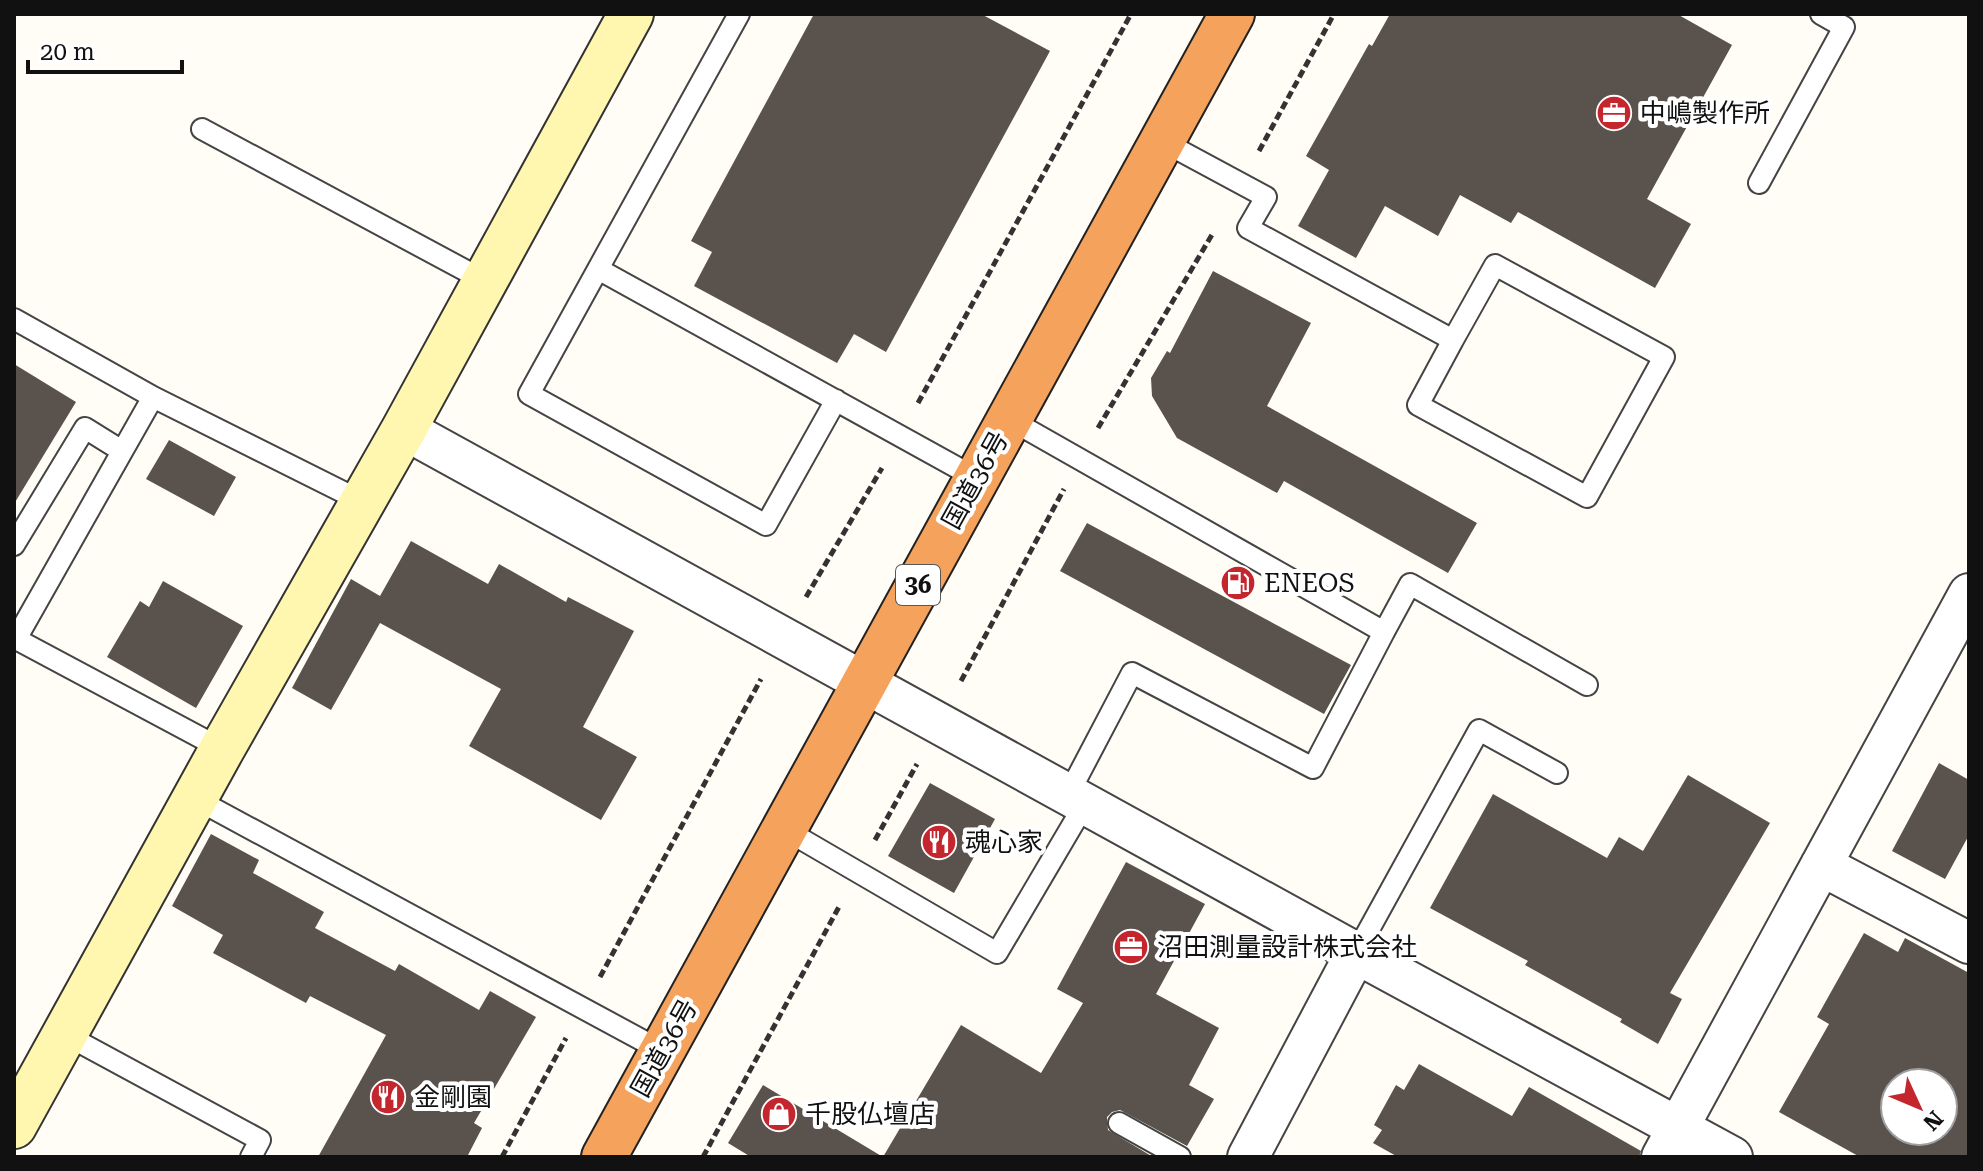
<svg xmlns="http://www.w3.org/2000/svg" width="1983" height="1171" viewBox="0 0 1983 1171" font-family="'Roboto Serif','Noto Sans JP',serif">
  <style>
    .building { fill: #5a524d; fill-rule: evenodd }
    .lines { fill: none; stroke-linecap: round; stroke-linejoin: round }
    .lane-casing { stroke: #444; stroke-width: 24 }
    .street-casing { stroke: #444; stroke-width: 44 }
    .secondary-casing { stroke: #333; stroke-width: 48 }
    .highway-casing { stroke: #222; stroke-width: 48 }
    .path { stroke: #333; stroke-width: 5; stroke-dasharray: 8 4; stroke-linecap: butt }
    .lane { stroke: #fff; stroke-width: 20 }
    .street { stroke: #fff; stroke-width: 40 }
    .secondary { stroke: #fff6b0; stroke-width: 44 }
    .highway { stroke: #f5a25d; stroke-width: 44 }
    .labels { text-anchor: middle; stroke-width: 8; stroke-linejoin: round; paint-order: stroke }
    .shield { fill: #fff; stroke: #585858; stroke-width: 2 }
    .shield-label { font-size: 24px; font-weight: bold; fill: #111 }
    .poi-label { font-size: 26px; fill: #111; stroke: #fff; text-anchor: start }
    .street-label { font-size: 26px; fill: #111; stroke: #fff }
  </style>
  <rect width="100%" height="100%" fill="#fffdf5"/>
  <path class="building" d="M 814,14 L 981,14 L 1050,51 L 886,352 L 854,334 L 837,363 L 694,286 L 712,252 L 691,241 Z
    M 1390,14 L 1677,14 L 1732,45 L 1647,199 L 1691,224 L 1655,288 L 1518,212 L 1511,223 L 1460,195 L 1438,236 L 1385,206 L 1356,258 L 1298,226 L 1329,170 L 1306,156 L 1369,44 L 1372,46 Z
    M 1213,271 L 1311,323 L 1267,406 L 1477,523 L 1448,573 L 1284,481 L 1277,493 L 1177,438 L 1152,396 L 1151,378 L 1167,351 L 1170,353 Z
    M 14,364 L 76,402 L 14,504 Z
    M 169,440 L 236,477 L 214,516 L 146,479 Z
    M 1087,523 L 1351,665 L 1324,714 L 1060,571 Z
    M 411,541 L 488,584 L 499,564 L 566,602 L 568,597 L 634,631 L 583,727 L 637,757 L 601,820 L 469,746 L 501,689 L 380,623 L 331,710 L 292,688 L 351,579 L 380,596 Z
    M 163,581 L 243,626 L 196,708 L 107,657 L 140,601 L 149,607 Z
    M 1939,763 L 1969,780 L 1969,835 L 1945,879 L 1892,851 Z
    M 1688,775 L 1770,823 L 1670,993 L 1682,999 L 1658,1044 L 1620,1022 L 1622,1019 L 1525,965 L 1528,961 L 1430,908 L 1493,794 L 1607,858 L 1619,837 L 1643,851 Z
    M 930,783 L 995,819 L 954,893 L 888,856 Z
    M 211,834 L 259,860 L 253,873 L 324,912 L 315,928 L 395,971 L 399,964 L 479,1010 L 490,991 L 536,1017 L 474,1123 L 482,1128 L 467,1157 L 318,1157 L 386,1035 L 310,996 L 306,1003 L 213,953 L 223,935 L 172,906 Z
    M 1126,862 L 1205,904 L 1156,994 L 1219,1028 L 1189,1085 L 1214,1099 L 1187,1146 L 1120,1110 L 1112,1112 L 1107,1117 L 1108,1130 L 1153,1157 L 751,1157 L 728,1143 L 763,1085 L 883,1157 L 961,1025 L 1041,1073 L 1083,1003 L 1057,989 Z
    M 1864,933 L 1898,952 L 1905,938 L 1969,973 L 1969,1157 L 1860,1157 L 1779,1112 L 1829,1024 L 1817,1017 ZM 1895,1083 L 1943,1083 L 1943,1131 L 1895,1131 Z
    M 1419,1064 L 1512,1116 L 1529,1087 L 1641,1151 L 1639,1157 L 1398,1157 L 1373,1143 L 1382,1130 L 1374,1125 L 1396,1085 L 1404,1090 Z"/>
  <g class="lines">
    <defs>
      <path id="lane" d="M 739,14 L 598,269 L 976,478
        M 202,129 L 485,281
        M 1162,141 L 1266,197 L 1248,228 L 1453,340 L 1495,265 L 1664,357 L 1587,497 L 1418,405 L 1453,340
        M 1759,183 L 1844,27 L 1821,14
        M 598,269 L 529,394 L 766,525 L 836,400
        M 14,319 L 153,397 L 361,501
        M 153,397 L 16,639 L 222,749
        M 1009,419 L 1384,632 L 1410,584 L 1587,685
        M 14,545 L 85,428 L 122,451
        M 1069,793 L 1132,673 L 1313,768 L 1384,632
        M 194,798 L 662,1051
        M 784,829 L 997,953 L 1086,802
        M 1356,953 L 1479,730 L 1557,773
        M 66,1035 L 260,1140 L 251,1157
        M 1119,1123 L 1180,1157"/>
      <path id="street" d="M 404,429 L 1356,953 L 1732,1157
        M 1821,865 L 1969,943
        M 1248,1157 L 1356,953
        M 1662,1157 L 1969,594"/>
      <path id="secondary" d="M 14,1126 L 222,749 L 404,429 L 631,14"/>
      <path id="highway" d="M 604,1157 L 1232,14"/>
    </defs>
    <use href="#lane" class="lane-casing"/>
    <use href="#street" class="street-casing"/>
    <use href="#secondary" class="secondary-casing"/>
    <use href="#highway" class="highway-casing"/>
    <path class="path" d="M 1259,151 L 1334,14
      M 918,403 L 1131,14
      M 1098,428 L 1213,233
      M 806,597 L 882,468
      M 961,681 L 1064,489
      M 875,840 L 917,764
      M 600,977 L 761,679
      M 502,1157 L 566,1038
      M 703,1157 L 840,905"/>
    <use href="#lane" class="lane"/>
    <use href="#street" class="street"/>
    <use href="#secondary" class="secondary"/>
    <use href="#highway" class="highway"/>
  </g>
  <defs>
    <symbol id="office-disc" viewBox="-11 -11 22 22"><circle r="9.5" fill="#c4262e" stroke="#fff"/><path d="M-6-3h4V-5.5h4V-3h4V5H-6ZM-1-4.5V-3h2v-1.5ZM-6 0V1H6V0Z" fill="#fff"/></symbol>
    <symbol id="fuel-disc" viewBox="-11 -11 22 22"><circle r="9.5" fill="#c4262e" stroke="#fff"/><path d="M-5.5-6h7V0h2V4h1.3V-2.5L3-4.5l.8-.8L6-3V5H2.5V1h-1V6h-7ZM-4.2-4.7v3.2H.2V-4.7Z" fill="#fff"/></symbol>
    <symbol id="restaurant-disc" viewBox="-11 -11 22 22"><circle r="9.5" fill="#c4262e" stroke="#fff"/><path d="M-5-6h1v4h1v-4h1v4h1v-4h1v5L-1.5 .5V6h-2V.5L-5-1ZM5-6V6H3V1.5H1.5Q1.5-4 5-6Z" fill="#fff"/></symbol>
    <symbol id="shop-disc" viewBox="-11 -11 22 22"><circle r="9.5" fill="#c4262e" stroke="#fff"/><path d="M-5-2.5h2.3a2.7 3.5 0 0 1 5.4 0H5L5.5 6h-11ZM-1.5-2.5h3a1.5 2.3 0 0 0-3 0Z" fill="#fff"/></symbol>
  </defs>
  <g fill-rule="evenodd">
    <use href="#office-disc" x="1594" y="93" width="40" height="40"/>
    <use href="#fuel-disc" x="1218" y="563" width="40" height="40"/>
    <use href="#restaurant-disc" x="919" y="822" width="40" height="40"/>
    <use href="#office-disc" x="1111" y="927" width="40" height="40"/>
    <use href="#restaurant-disc" x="368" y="1077" width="40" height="40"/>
    <use href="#shop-disc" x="759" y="1094" width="40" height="40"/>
  </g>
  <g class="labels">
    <rect class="shield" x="896" y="565" width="44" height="40" rx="6"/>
    <g class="shield-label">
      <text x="918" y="593">36</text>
    </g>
    <g class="poi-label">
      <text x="1640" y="122">中嶋製作所</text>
      <text x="1264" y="592">ENEOS</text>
      <text x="965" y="851">魂心家</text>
      <text x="1157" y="956">沼田測量設計株式会社</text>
      <text x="414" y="1106">金剛園</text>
      <text x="805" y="1123">千股仏壇店</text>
    </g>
    <g class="street-label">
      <text transform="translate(975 480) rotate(-61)" y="9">国道36号</text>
      <text transform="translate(664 1048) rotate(-61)" y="9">国道36号</text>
    </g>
  </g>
  <rect width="1983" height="1171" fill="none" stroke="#111111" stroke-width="32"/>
  <g transform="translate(1919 1107) rotate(134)"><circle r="38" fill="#ffffff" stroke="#a0a0a0" stroke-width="2"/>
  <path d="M0-6L14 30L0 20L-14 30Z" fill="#c4262e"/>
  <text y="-12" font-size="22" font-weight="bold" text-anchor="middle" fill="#111111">N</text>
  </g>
  <path d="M28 60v12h154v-12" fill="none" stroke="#111111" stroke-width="4"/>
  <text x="40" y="60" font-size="24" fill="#111111" stroke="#ffffff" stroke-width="6" paint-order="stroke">20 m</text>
</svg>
